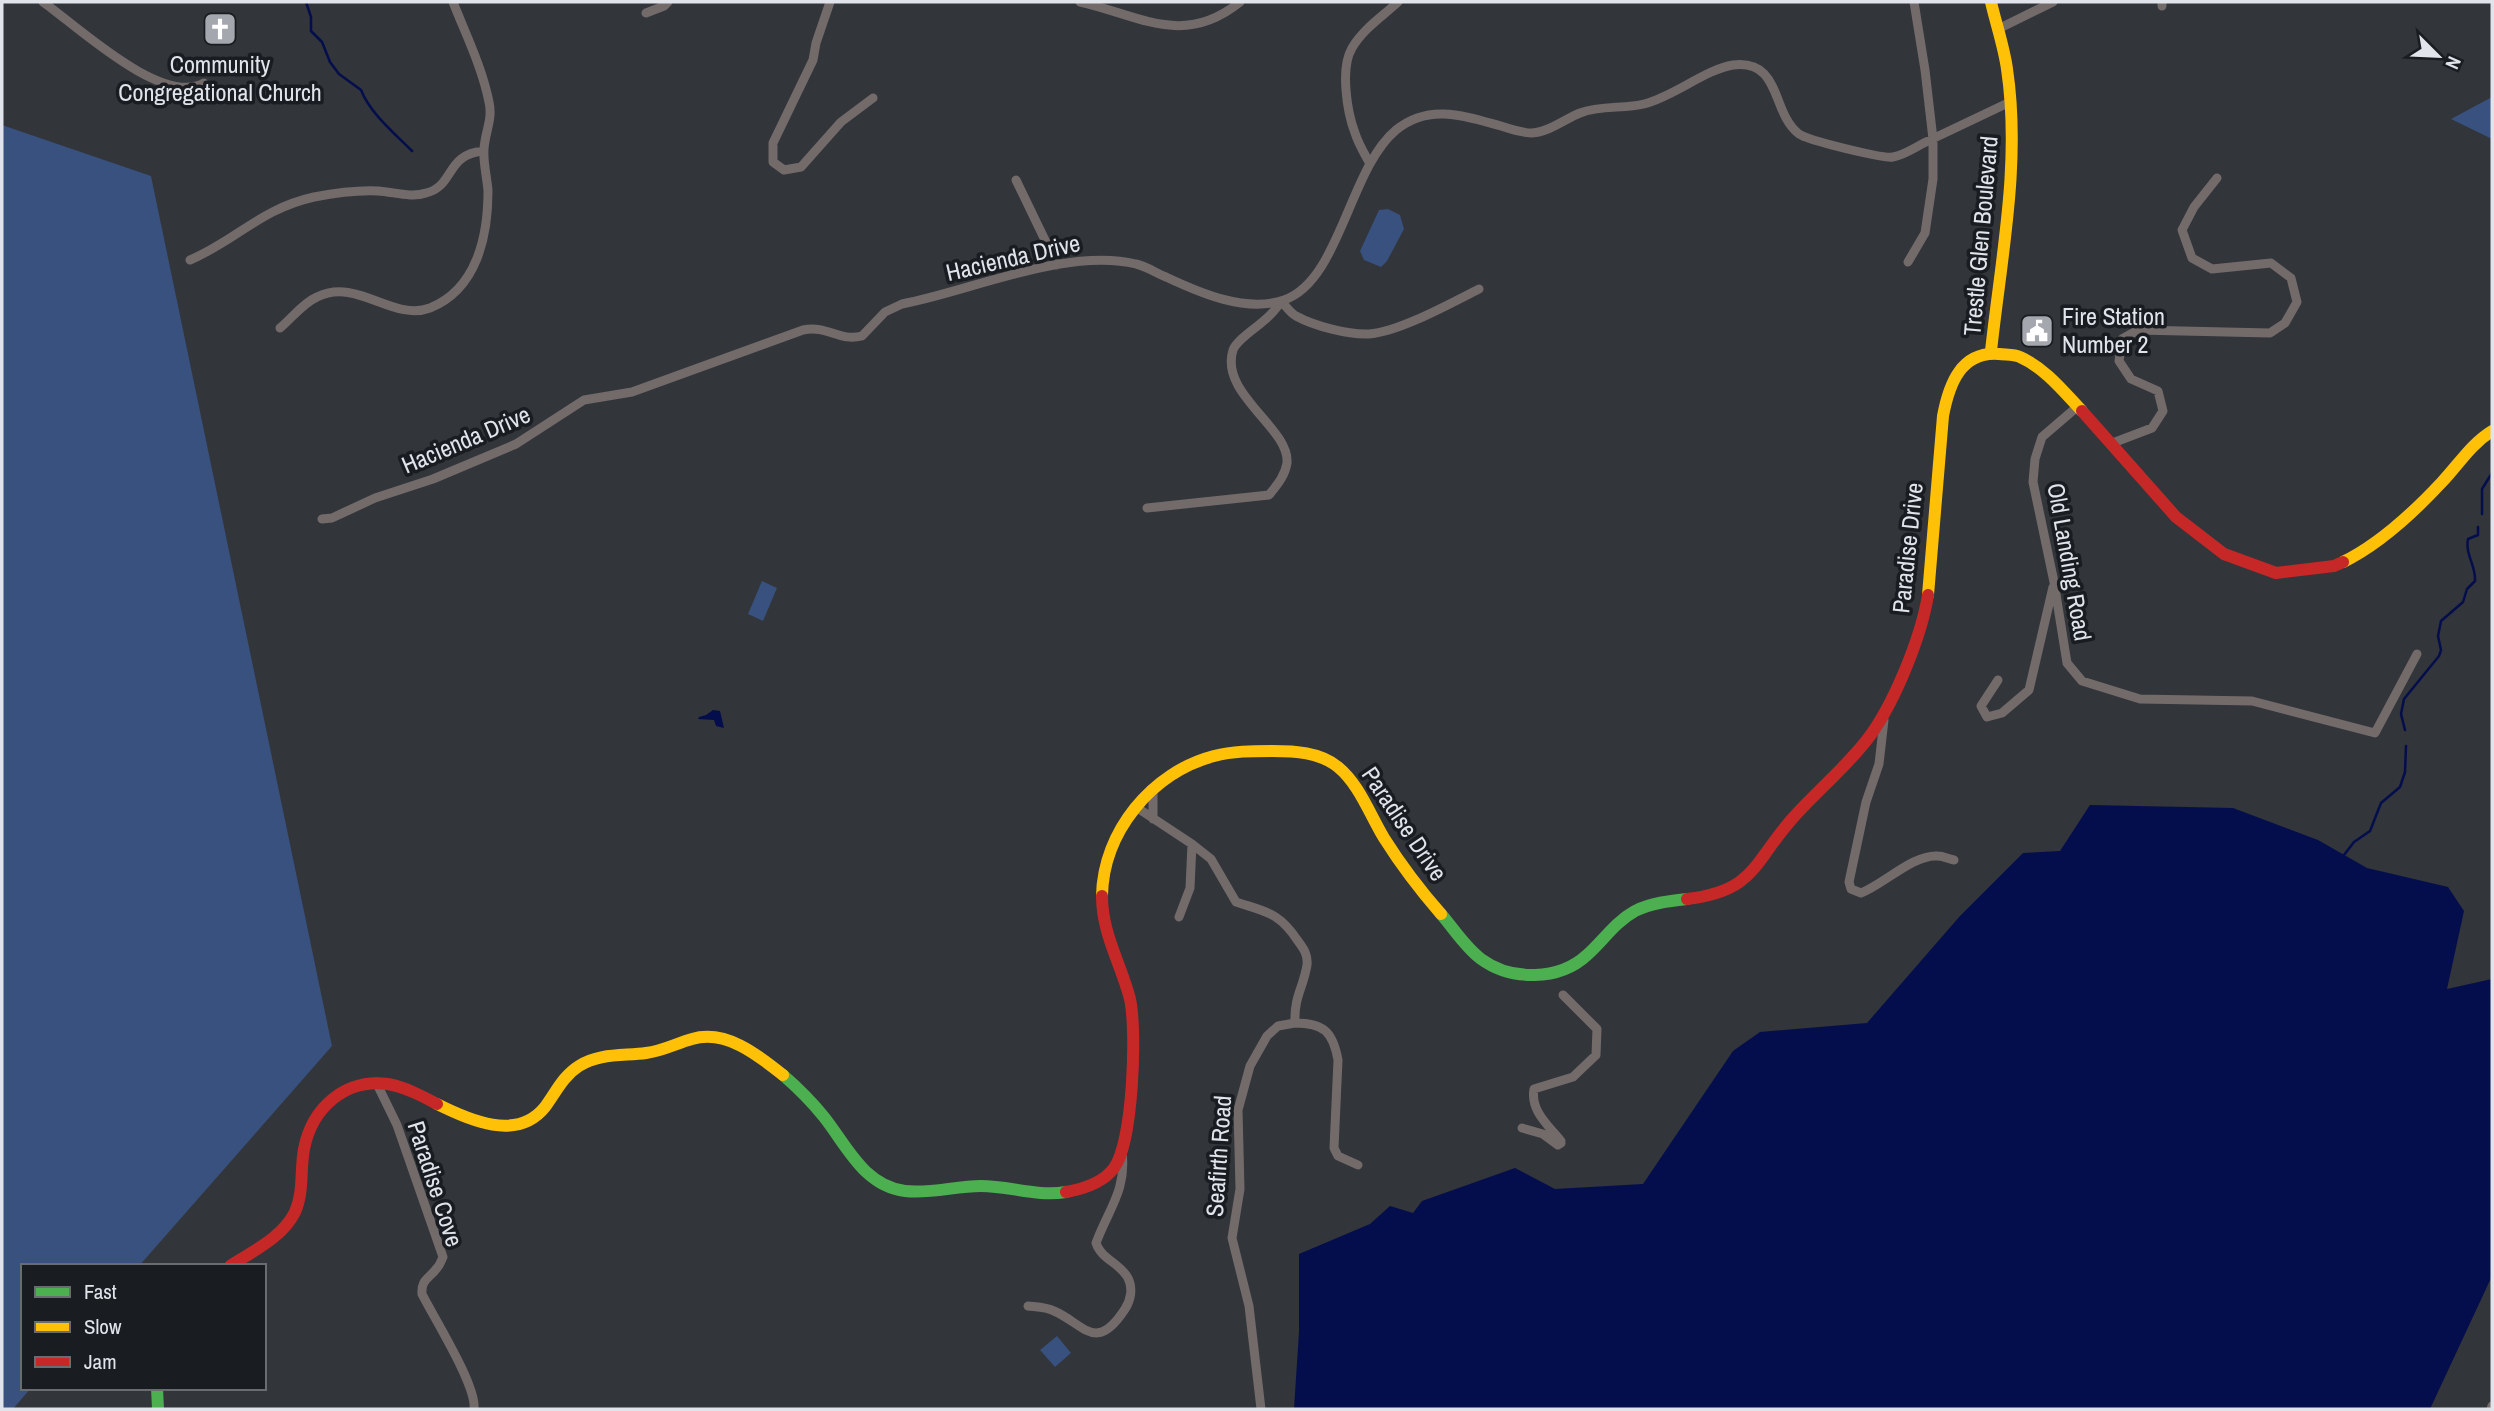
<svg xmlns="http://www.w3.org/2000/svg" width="2494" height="1411" viewBox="0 0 2494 1411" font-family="'Archivo Narrow',sans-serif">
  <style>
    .green { fill: #38517e }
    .water { fill: #040e4c }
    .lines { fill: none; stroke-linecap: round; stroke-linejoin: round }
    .stream { stroke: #040e4c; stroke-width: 2.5 }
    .street { stroke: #736a6a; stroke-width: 9 }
    .fast { stroke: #4caf50; stroke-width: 12 }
    .slow { stroke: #ffc107; stroke-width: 12 }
    .jam { stroke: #c62828; stroke-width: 12 }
    .labels { text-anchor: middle; stroke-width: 7; stroke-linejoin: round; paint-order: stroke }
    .poi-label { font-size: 24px; fill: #e1e4eb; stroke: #191c20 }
    .street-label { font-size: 24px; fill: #e1e4eb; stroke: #191c20 }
  </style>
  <rect width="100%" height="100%" fill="#32353a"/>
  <path class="green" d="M 2492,97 L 2492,139 L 2451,119 Z
    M 2,125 L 151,176 L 332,1046 L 139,1266 L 23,1266 L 23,1388 L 31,1388 L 13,1409 L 2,1409 Z
    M 1388,209 L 1400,215 L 1404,229 L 1387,261 L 1381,267 L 1364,260 L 1360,251 L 1379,210 Z
    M 762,581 L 777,588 L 763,621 L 748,614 Z
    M 1057,1336 L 1071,1353 L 1055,1367 L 1040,1350 Z"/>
  <path class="water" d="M 713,710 L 720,711 L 724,728 L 716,726 L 714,720 L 698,719 L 699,717 L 706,715 Z
    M 2090,805 L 2233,808 L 2318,840 L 2367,868 L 2448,887 L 2464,911 L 2447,989 L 2492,979 L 2492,1276 L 2430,1409 L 1294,1409 L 1299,1332 L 1299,1254 L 1370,1224 L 1390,1206 L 1413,1213 L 1422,1201 L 1515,1168 L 1555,1189 L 1643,1184 L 1733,1051 L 1760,1032 L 1867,1023 L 1960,916 L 2023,853 L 2060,851 Z"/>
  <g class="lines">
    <path class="stream" d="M 306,2 L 311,17 L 311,31 L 322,42 L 330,62 L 339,74 L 361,90 C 370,113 394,133 412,151
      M 2482,514 L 2482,489 L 2492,473
      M 2405,730 L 2401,714 L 2404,699 L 2439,656 L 2441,650 L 2438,636 L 2441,621 L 2463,602 L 2467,589 L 2475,581 C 2476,565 2465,555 2468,539 L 2478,535 L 2478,527
      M 2344,855 L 2354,842 L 2370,831 L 2381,803 L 2400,787 L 2405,772 L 2406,746"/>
    <path class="street" d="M 43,2 C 76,25 162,107 204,83
      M 830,2 L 816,43 L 813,60 L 773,143 L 773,162 L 784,170 L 801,167 L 841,122 L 873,98
      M 1080,2 C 1139,15 1183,48 1240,2
      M 2162,6 L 2162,2
      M 646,13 L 664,6 L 668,2
      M 1998,29 L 2053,2
      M 1369,162 C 1364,153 1358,143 1355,133 C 1347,112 1340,68 1352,48 C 1363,29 1383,16 1398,2
      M 1016,180 L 1057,265
      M 190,260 C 237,240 260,209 314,197 C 335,193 357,190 378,191 C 394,192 411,198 426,193 C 455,186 445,154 484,151
      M 1908,262 L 1925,233 L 1933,179 L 1933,139 L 1925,70 L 1914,2
      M 280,328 C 292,318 303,303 317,297 C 357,277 393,322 430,308 C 477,289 488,236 488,191 C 487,177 483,163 484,149 C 485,132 493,119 489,102 C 482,67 466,35 453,2
      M 2077,407 L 2042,437 L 2035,459 L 2033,482 L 2054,582 L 2067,663 L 2082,681 L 2140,699 L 2252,701 L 2375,733 L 2417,654
      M 2110,444 L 2152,428 L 2163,411 L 2158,391 L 2131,379 L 2119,361 L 2122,339 L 2138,330 L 2270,333 L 2285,323 L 2297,302 L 2291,278 L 2271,263 L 2212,269 L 2192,258 L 2182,230 L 2194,207 L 2217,178
      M 1147,508 L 1269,495 C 1277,485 1285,476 1287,463 C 1290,428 1219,394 1233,350 C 1238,336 1270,322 1281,301 C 1286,306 1290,313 1296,316 C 1314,326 1349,335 1369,334 C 1399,332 1451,303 1479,289
      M 322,519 L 332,518 L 375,498 L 433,479 L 516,444 L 584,400 L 632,392 L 803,330 C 828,325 839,342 862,336 L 885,312 L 902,304 C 971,291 1067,247 1136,264 C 1146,266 1156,273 1166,277 C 1200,293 1246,313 1284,300 C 1340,281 1349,169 1396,130 C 1429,103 1465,116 1501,126 C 1510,129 1522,133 1532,133 C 1549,132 1565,119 1580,113 C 1600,105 1624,109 1644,104 C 1673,97 1706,69 1733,65 C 1782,59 1771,113 1799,134 C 1807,140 1883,159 1893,157 C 1905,155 1917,146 1928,141 C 1955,128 1983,115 2010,102
      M 1998,680 L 1981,706 L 1987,717 L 2002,713 L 2029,690 L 2053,587
      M 1884,720 L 1879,764 L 1866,802 L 1849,882 L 1851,889 L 1861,893 C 1883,885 1913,854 1938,856 C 1943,856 1949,859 1954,860
      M 1153,790 L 1153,819
      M 1136,807 L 1192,844 L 1211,859 L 1236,902 C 1266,912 1279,912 1298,941 C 1304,949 1308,955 1307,965 C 1303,989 1294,996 1295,1023 L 1278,1026 L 1267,1036 L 1250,1066 L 1238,1110 L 1240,1189 L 1232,1238 L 1249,1306 L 1261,1409
      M 1179,917 L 1190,888 L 1192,844
      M 1295,1023 C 1324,1023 1333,1032 1338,1060 L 1334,1148 L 1338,1156 L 1358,1165
      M 376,1082 L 397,1125 L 443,1257 C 441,1261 440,1265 437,1268 C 429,1279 421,1279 422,1294 C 434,1318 477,1386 474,1409
      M 1522,1128 L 1543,1134 L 1558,1145 L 1561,1143
      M 1561,1141 C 1549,1126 1530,1111 1534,1089 L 1573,1077 L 1596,1055 L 1597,1029 L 1563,995
      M 1028,1306 C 1036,1307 1046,1307 1054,1311 C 1084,1324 1096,1354 1125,1309 C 1131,1300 1133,1288 1128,1278 C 1120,1263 1101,1259 1096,1243 C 1108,1210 1127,1190 1122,1152
      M 2491,1409 L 2492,1406"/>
    <path class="fast" d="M 1441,914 C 1454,929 1465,947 1481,959 C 1511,981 1559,981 1587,955 C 1603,941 1615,922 1635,911 C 1651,903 1669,901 1687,899
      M 783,1075 C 798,1088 812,1102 824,1117 C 847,1146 864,1186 905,1191 C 931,1194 955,1186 981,1186 C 1010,1186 1037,1197 1066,1192
      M 157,1388 L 158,1409"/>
    <path class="slow" d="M 1991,2 C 1996,24 2004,47 2007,69 C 2021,163 2001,258 1991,351
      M 2343,562 C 2380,544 2414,512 2442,482 C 2459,464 2471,444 2492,431
      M 1928,595 L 1943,416 C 1949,384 1961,351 1999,354 C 2005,355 2014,354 2020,357 C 2045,368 2064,392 2082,411
      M 1102,896 C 1103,832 1152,772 1214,756 C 1233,751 1252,751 1272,751 C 1294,751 1320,752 1338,767 C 1359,784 1370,815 1384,838 C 1401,865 1420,890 1441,914
      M 437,1104 C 469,1120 517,1142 545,1107 C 556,1092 563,1076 579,1066 C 599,1053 624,1056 646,1053 C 663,1051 677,1043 692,1039 C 726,1029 758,1055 783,1075"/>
    <path class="jam" d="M 2082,411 L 2176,517 L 2224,554 L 2276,573 L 2334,566 L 2343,562
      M 1687,899 C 1755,891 1753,863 1792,819 C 1816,792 1844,769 1866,741 C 1893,707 1921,638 1928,595
      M 1066,1192 C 1083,1189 1103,1183 1114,1168 C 1133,1143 1137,1031 1130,999 C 1121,964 1102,934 1102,896
      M 230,1266 C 253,1251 282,1238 295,1212 C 304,1192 300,1170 304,1149 C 312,1108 345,1078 388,1084 C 405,1087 422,1096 437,1104"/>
  </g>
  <defs>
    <symbol id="church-square" viewBox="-11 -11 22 22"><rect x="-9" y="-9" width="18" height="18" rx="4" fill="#a4a7ad" stroke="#191c20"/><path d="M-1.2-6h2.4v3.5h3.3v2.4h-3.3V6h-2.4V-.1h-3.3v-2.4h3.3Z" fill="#fff"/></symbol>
    <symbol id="civic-square" viewBox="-11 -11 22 22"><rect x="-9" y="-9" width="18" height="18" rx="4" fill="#a4a7ad" stroke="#191c20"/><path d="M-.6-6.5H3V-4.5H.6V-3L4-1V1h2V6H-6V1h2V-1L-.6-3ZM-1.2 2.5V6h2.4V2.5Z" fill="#fff"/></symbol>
  </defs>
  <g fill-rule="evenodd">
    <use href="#church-square" x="201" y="10" width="38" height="38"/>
    <use href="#civic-square" x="2018" y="312" width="38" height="38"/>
  </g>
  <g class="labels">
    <g class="poi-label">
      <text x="220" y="73">Community<tspan x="220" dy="28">Congregational Church</tspan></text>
      <text x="2062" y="325" text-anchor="start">Fire Station<tspan x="2062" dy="28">Number 2</tspan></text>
    </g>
    <g class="street-label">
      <text transform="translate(1981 236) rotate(-85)" y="8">Trestle Glen Boulevard</text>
      <text transform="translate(1013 258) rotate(-13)" y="8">Hacienda Drive</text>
      <text transform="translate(466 440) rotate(-23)" y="8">Hacienda Drive</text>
      <text transform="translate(1908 548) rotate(-84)" y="8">Paradise Drive</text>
      <text transform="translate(2069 562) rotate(80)" y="8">Old Landing Road</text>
      <text transform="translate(1404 824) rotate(56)" y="8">Paradise Drive</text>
      <text transform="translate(1219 1156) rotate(-86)" y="8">Seafirth Road</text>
      <text transform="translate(435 1184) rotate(72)" y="8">Paradise Cove</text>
    </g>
  </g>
  <rect width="2494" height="1411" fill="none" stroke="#e1e4eb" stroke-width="7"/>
  <rect x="21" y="1264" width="245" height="126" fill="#191c20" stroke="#696c71" stroke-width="2"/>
  <rect x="35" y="1287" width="35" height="10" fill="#4caf50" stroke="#696c71" stroke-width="2"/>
  <text x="84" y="1299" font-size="21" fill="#e1e4eb">Fast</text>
  <rect x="35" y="1322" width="35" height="10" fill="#ffc107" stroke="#696c71" stroke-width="2"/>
  <text x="84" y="1334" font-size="21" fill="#e1e4eb">Slow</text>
  <rect x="35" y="1357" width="35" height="10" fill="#c62828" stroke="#696c71" stroke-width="2"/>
  <text x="84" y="1369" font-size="21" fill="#e1e4eb">Jam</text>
  <g transform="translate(2438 56) rotate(114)" stroke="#191c20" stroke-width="5" paint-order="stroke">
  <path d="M0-5L12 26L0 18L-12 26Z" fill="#e1e4eb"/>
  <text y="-10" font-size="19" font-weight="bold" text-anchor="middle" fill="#e1e4eb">N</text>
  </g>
</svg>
